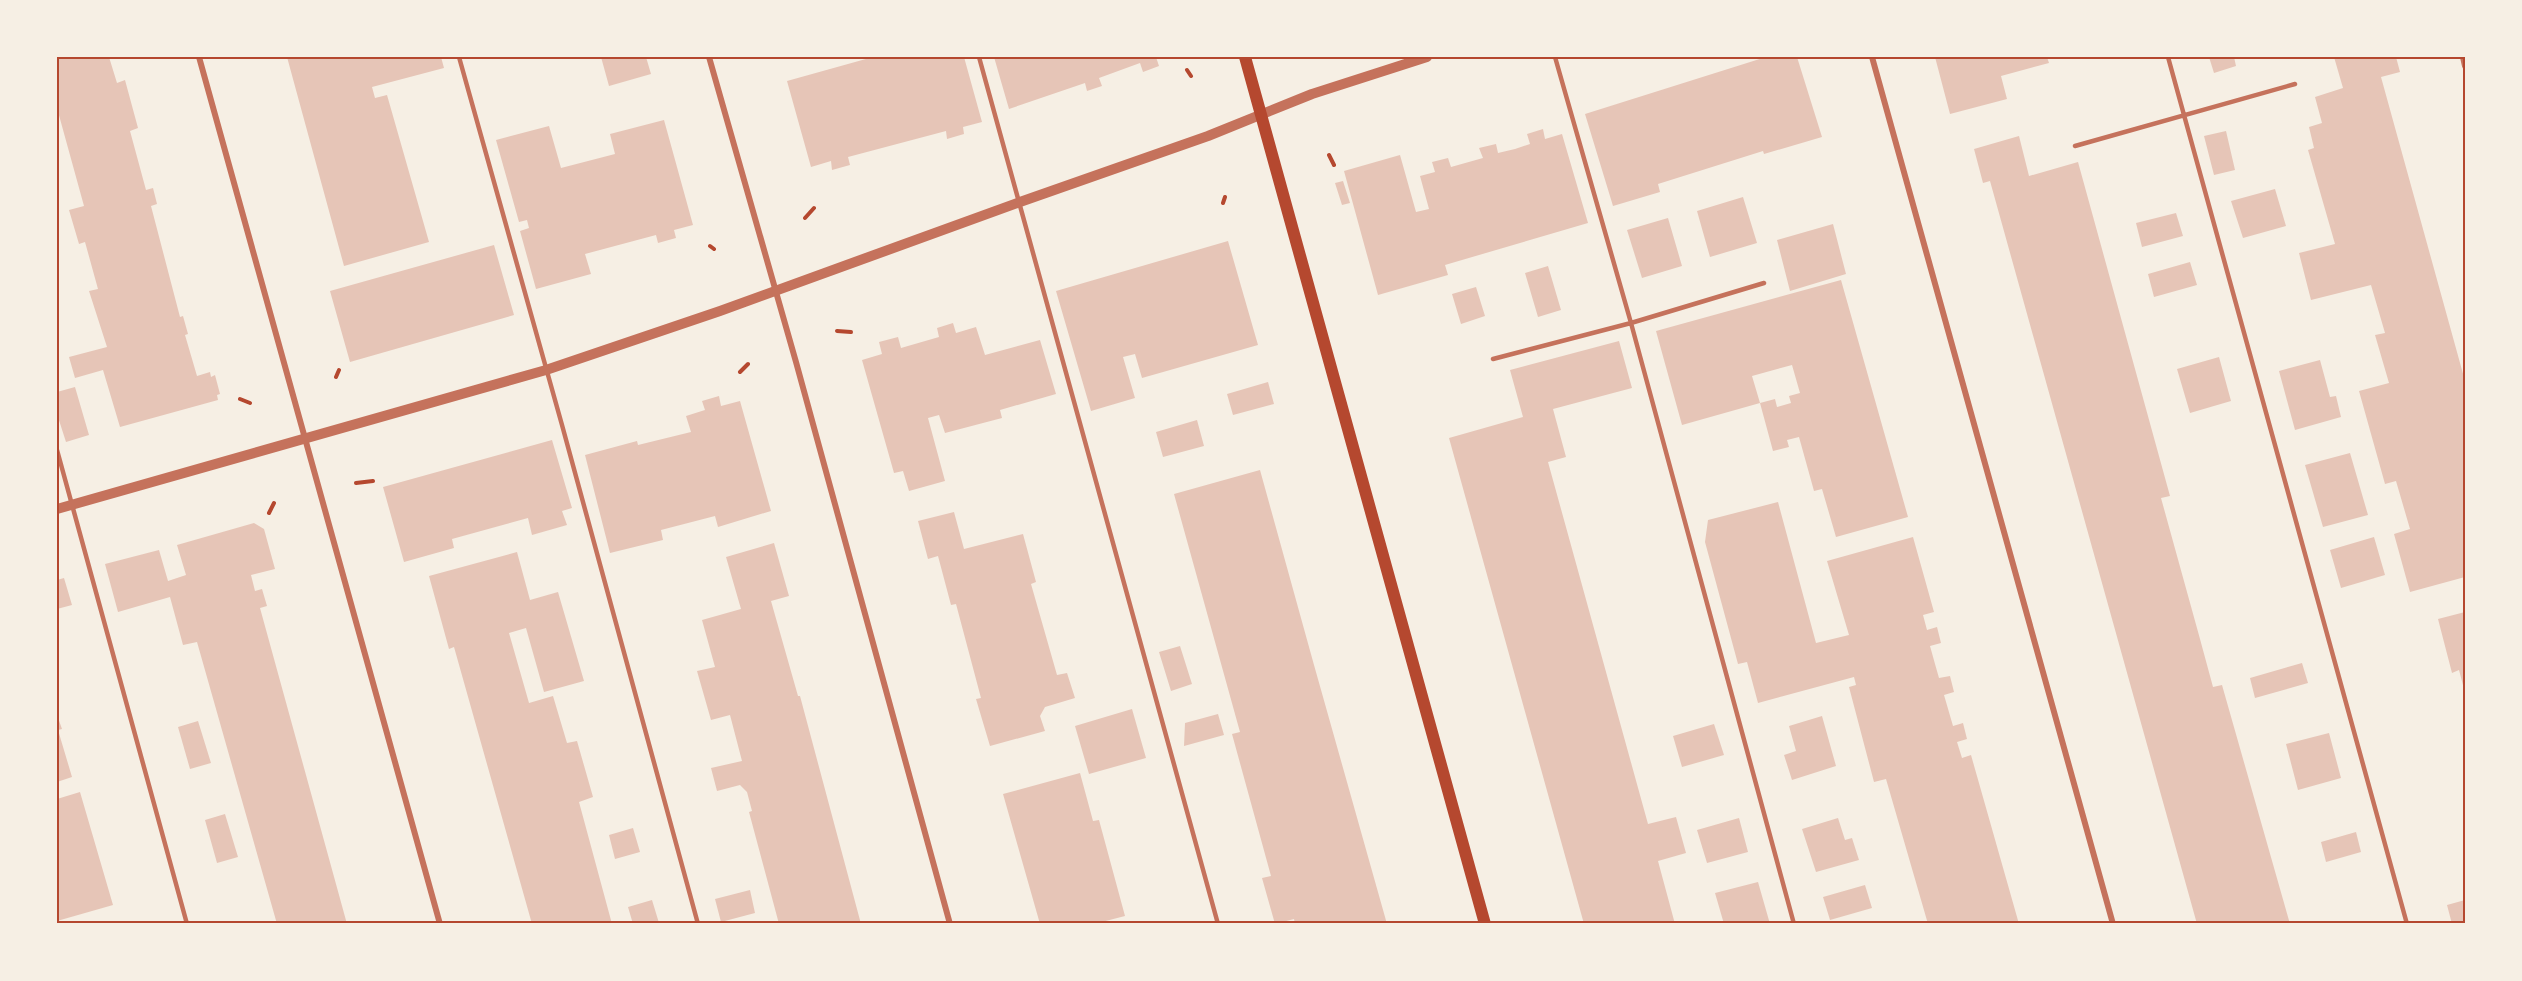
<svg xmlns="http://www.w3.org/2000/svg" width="2522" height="981" viewBox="0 0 2522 981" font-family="Signika,sans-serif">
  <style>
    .building { fill: #e6c5b7 }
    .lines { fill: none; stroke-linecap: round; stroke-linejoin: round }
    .path { stroke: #b5482f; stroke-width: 4 }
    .service { stroke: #c5725c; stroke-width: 4.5 }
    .minor { stroke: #c5725c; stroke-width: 6 }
    .tertiary { stroke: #c5725c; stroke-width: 10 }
    .secondary { stroke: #b5482f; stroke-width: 12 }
    .neatline { fill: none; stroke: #b5482f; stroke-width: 2 }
  </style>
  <rect width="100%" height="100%" fill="#f6efe4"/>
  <path class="building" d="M 57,57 L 109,57 L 117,83 L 125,80 L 138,128 L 130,131 L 146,190 L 153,188 L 157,204 L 151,206 L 180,317 L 183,316 L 188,334 L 185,335 L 197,376 L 210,372 L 211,377 L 215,375 L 220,394 L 217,395 L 218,400 L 120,427 L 103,370 L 75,378 L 69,357 L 107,347 L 89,291 L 98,289 L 85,242 L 79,244 L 69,210 L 84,206 L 57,108 Z
    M 287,57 L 441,57 L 444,68 L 372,87 L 375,98 L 387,95 L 429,242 L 344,266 Z
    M 601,57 L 646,57 L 651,74 L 609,86 Z
    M 873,57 L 964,57 L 982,122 L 963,127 L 964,134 L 947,139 L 946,131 L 848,157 L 850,165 L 832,170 L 831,161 L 811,167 L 787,81 Z
    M 994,57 L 1156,57 L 1159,66 L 1143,72 L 1140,63 L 1099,78 L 1102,86 L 1087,91 L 1085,83 L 1009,109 Z
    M 1766,57 L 1797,57 L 1822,137 L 1764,154 L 1763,151 L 1658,184 L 1660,192 L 1613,206 L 1585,114 Z
    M 1935,57 L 2047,57 L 2049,63 L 2001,76 L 2007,99 L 1950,114 Z
    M 2209,57 L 2234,57 L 2236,66 L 2214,73 Z
    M 2334,57 L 2396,57 L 2400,72 L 2381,77 L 2465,381 L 2465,577 L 2410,592 L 2394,534 L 2410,529 L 2396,481 L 2385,484 L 2359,391 L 2389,383 L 2375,335 L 2385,333 L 2371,285 L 2311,300 L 2299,253 L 2335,244 L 2308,150 L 2314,148 L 2309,127 L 2322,123 L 2315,97 L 2343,88 Z
    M 664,120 L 693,225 L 674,230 L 676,238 L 658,243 L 656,235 L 585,254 L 591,274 L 536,289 L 520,231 L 529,228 L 527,220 L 519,222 L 496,140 L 549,126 L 561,168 L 615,154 L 610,134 Z
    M 1543,129 L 1545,139 L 1562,134 L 1588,223 L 1445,265 L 1448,275 L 1378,295 L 1344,171 L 1400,155 L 1416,212 L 1429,209 L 1420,176 L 1435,172 L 1432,162 L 1448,158 L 1451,167 L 1483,158 L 1479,148 L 1496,144 L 1498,153 L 1515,149 L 1530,144 L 1527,134 Z
    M 2226,131 L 2235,170 L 2214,175 L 2204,136 Z
    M 2019,136 L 2029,176 L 2078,162 L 2170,496 L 2161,498 L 2200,639 L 2213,687 L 2222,685 L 2290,924 L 2197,924 L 1990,181 L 1983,183 L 1974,149 Z
    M 1343,181 L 1350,203 L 1342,205 L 1335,183 Z
    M 2275,189 L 2286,226 L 2243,238 L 2231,201 Z
    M 1743,197 L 1757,243 L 1710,257 L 1697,211 Z
    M 2176,213 L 2183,236 L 2142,247 L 2136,223 Z
    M 1668,218 L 1682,266 L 1642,278 L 1627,230 Z
    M 1833,224 L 1846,274 L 1790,291 L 1777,240 Z
    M 1228,241 L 1258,345 L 1142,378 L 1135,354 L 1123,357 L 1135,398 L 1091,411 L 1056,291 Z
    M 494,245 L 514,315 L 350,362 L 330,291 Z
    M 2190,262 L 2197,285 L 2154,297 L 2148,274 Z
    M 1548,266 L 1561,310 L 1538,317 L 1525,273 Z
    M 1841,280 L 1908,517 L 1836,537 L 1822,489 L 1814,491 L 1799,437 L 1787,440 L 1789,447 L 1773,451 L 1760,403 L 1775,399 L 1777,407 L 1791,403 L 1789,396 L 1800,393 L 1792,365 L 1752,376 L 1760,403 L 1682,425 L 1656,331 Z
    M 1476,287 L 1485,316 L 1461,324 L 1452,294 Z
    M 953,323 L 956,333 L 976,327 L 985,355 L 1040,340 L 1056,394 L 1000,410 L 1002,418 L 945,433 L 939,415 L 928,418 L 945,481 L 909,491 L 903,471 L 894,473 L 862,360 L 882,354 L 879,342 L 898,337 L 901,348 L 939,337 L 937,328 Z
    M 1619,341 L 1632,388 L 1553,409 L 1566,457 L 1548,462 L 1648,824 L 1676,817 L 1686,853 L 1658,861 L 1675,924 L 1584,924 L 1449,438 L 1523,417 L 1510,370 Z
    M 2219,357 L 2231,401 L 2190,413 L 2177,369 Z
    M 2320,360 L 2330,397 L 2336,396 L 2341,417 L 2295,430 L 2279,371 Z
    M 1268,382 L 1274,404 L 1233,415 L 1227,394 Z
    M 75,387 L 89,435 L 66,442 L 57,414 L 57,392 Z
    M 719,396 L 721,406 L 740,401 L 771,511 L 718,527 L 715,516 L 661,530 L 663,540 L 610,553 L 585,455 L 637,441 L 638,445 L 691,432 L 686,416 L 705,410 L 702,401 Z
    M 1197,420 L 1204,446 L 1163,457 L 1156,432 Z
    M 552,440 L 572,508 L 562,511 L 567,525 L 532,535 L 528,518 L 452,539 L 454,548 L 404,562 L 383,487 Z
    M 2350,453 L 2368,515 L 2323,527 L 2305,465 Z
    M 1260,470 L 1314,665 L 1387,924 L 1295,924 L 1294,919 L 1275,924 L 1262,878 L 1271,876 L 1232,734 L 1240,732 L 1174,494 Z
    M 1778,502 L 1816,643 L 1849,635 L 1827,561 L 1913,537 L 1934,612 L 1923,615 L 1927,630 L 1937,627 L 1941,643 L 1930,646 L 1935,664 L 1939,678 L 1950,676 L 1954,692 L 1944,695 L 1953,726 L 1963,723 L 1967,739 L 1957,742 L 1962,758 L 1971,755 L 2019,924 L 1928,924 L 1886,779 L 1874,782 L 1849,687 L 1856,685 L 1854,677 L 1758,703 L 1747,662 L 1738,664 L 1705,542 L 1708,520 Z
    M 954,512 L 964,549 L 1023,534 L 1036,582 L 1031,584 L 1057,675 L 1067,673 L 1075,698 L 1045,707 L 1040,716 L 1045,731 L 990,746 L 976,699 L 981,698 L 956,604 L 951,605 L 938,556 L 928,559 L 918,521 Z
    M 254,523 L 264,529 L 275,569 L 251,575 L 255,591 L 262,589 L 267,606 L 260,608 L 347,924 L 277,924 L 197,642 L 183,645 L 170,597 L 118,612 L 105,564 L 159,550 L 168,581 L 186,575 L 177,545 Z
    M 2374,537 L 2385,575 L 2341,588 L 2330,550 Z
    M 774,543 L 789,596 L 771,601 L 798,696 L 800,696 L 861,924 L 779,924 L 749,812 L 752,811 L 747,792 L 740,785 L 717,791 L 711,768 L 742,761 L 730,715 L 711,720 L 697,671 L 715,667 L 702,620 L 741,609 L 726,557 Z
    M 517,552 L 530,600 L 558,592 L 584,681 L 544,692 L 526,628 L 509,633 L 529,703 L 553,696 L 567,743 L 577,741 L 593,797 L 579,802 L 612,924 L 532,924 L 454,647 L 449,649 L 429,576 Z
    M 64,578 L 72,605 L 57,609 L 57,580 Z
    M 2465,612 L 2465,689 L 2464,689 L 2459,670 L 2452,673 L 2438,619 Z
    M 1180,646 L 1192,684 L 1171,691 L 1159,652 Z
    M 2302,663 L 2308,683 L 2255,698 L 2250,678 Z
    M 1132,709 L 1146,758 L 1089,774 L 1075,726 Z
    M 1218,714 L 1224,735 L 1184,746 L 1185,723 Z
    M 57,715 L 62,729 L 58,730 L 72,777 L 57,782 Z
    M 1822,716 L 1836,766 L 1792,780 L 1784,755 L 1796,751 L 1789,726 Z
    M 198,721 L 211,763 L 190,769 L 178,727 Z
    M 1714,724 L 1724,755 L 1682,767 L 1673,736 Z
    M 2329,733 L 2341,778 L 2298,790 L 2286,744 Z
    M 1080,773 L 1093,821 L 1099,820 L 1125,916 L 1094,924 L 1040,924 L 1003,794 Z
    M 80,792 L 113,905 L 57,921 L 57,799 Z
    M 225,814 L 238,857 L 217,863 L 205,820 Z
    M 1739,818 L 1748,852 L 1707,863 L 1697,830 Z
    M 1838,818 L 1845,840 L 1852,838 L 1859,860 L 1816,872 L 1802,829 Z
    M 633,828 L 640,852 L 615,859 L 609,835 Z
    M 2356,832 L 2361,852 L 2326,862 L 2321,842 Z
    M 1758,882 L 1770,924 L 1724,924 L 1715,893 Z
    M 1865,885 L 1872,908 L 1830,920 L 1823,897 Z
    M 750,890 L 755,913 L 721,922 L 715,899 Z
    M 652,900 L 659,923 L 633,924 L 628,907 Z
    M 2465,900 L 2465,924 L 2452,924 L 2447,905 Z"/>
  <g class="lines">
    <path class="path" d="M 1187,70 L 1191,76
      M 1329,155 L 1334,165
      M 1223,203 L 1225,197
      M 805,218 L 814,208
      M 710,246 L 714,249
      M 837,331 L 851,332
      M 740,372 L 748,364
      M 336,377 L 339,370
      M 240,399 L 250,403
      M 356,483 L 373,481
      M 269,513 L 274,503"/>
    <path class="service" d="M 459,57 L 562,425 L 698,924
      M 979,57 L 1218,924
      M 1555,57 L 1631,323 L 1794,924
      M 2168,57 L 2407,924
      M 2075,146 L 2295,84
      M 1493,359 L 1631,323 L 1764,283
      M 57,450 L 187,924"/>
    <path class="minor" d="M 199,57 L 440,924
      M 709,57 L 796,362 L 950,924
      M 1872,57 L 2113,924
      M 2463,57 L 2465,66"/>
    <path class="tertiary" d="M 57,509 L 546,370 L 720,311 L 1020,202 L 1208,136 L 1312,94 L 1427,57"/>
    <path class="secondary" d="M 1245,57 L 1485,924"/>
  </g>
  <rect width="2522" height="981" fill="none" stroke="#f6efe4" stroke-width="117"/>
  <rect x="58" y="58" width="2406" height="864" class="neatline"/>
</svg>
